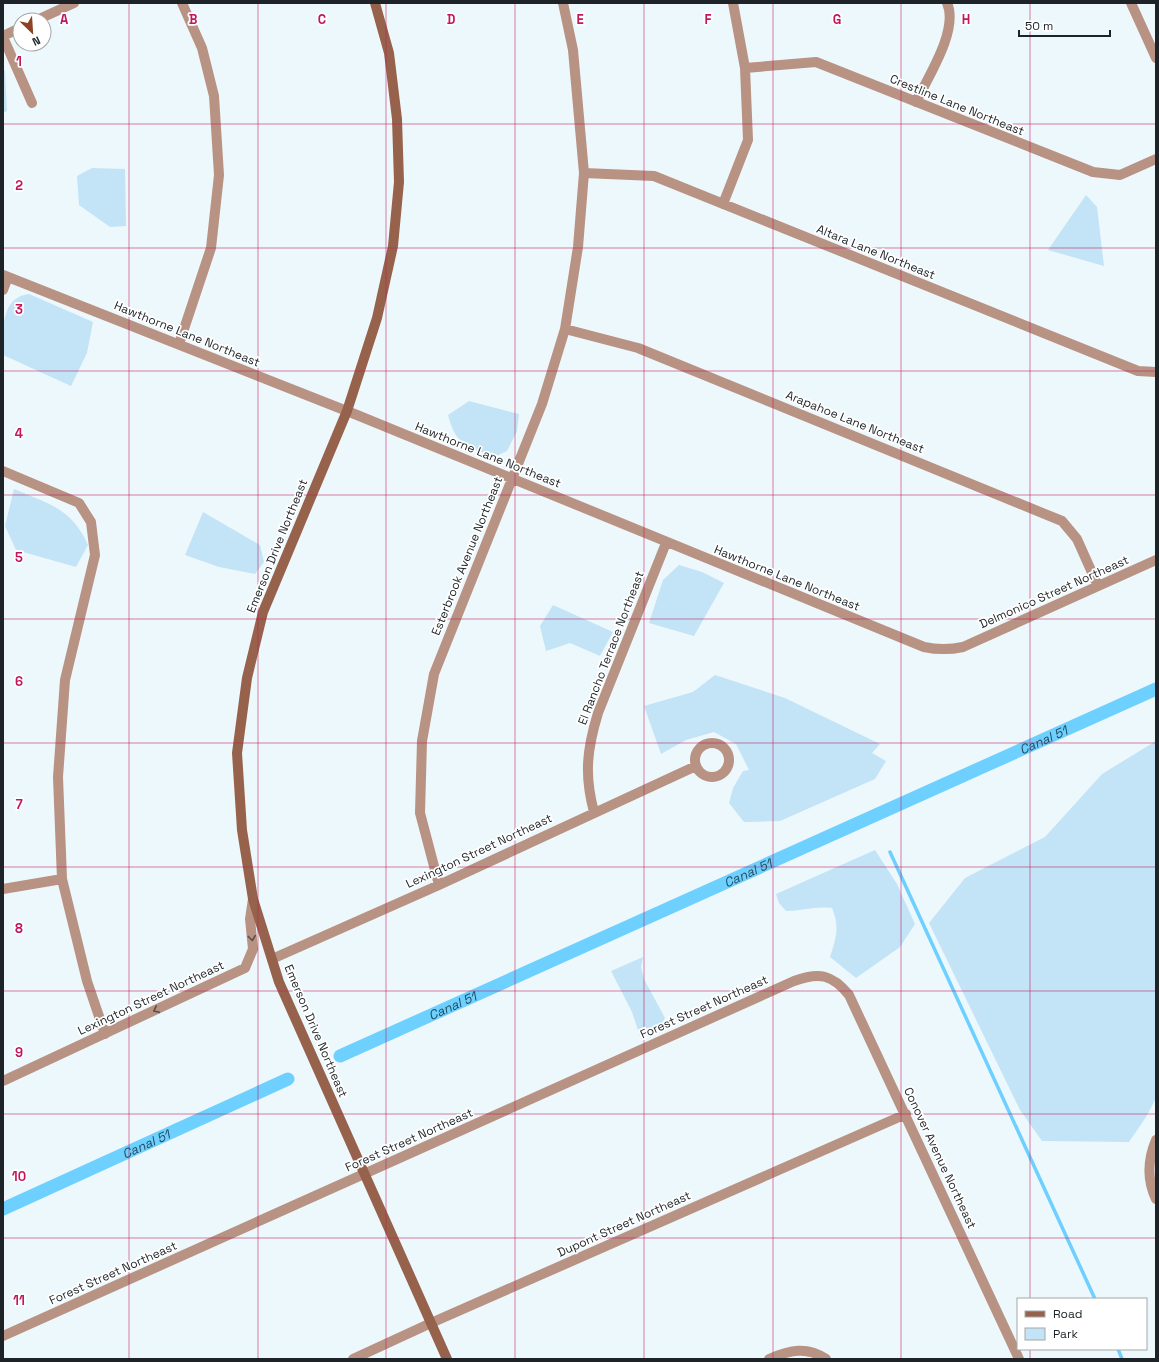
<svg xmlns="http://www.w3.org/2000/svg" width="1159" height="1362" viewBox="0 0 1159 1362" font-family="'Space Grotesk',sans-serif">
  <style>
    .green { fill: #c2e4f6 }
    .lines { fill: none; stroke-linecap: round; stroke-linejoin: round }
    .stream { stroke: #6ed0ff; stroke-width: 3.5 }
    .canal { stroke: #6ed0ff; stroke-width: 13 }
    .street { stroke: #b89283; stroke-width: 10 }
    .secondary { stroke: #97624c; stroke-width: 10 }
    .oneway { stroke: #5b4f4b }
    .grid { fill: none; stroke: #c2185b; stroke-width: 1; stroke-opacity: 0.55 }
    .labels { text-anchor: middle; stroke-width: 3.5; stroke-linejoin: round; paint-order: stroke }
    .street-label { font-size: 12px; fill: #1d2326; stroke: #fff }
    .water-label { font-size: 13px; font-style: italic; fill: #234d61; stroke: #fff }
    .grid-label { font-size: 13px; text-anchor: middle; font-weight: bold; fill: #c2185b; stroke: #fff; stroke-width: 3.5; stroke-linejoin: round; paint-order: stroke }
  </style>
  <rect width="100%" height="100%" fill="#edf8fd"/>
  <path class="green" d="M 3,69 L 5,71 L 7,111 L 3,113 Z
    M 92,168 L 125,169 L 126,226 L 110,227 L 79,205 L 77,176 Z
    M 1086,195 L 1097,207 L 1104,266 L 1048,250 Z
    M 29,294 L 93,322 L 87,353 L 71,386 L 3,355 C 3,330 0,298 29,294 Z
    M 469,401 L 519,414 L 517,431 L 507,451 L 494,457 C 467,446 456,446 448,415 Z
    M 14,489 C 48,504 72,508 88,545 L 76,567 L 16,550 L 5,526 Z
    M 203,512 L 260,545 L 264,562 L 255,574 L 219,567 L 185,555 Z
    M 679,565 L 702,572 L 724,583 L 694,636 L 649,623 L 663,580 Z
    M 553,605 L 613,632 L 600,656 L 570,643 L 546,651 L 540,626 Z
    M 715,675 L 785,698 L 880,744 L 872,753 L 886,761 L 875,779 L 780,821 L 744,822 L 729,803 L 733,788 L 743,771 L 749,770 L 736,744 L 714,732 L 686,740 L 661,754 L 644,706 L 693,692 Z
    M 1156,741 L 1156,1098 L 1146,1117 L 1129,1142 L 1042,1141 L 1020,1110 L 929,923 L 965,878 L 1045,837 L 1102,774 Z
    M 875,850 L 897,884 L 915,924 L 900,947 L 856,978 L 830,957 C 836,938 840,927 832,908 C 816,906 802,911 786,911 L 779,903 L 776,894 Z
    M 643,957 L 641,967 L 644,979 L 665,1018 L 660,1027 L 640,1036 L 632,1012 L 611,971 Z"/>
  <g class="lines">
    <path class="stream" d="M 890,852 L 1095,1299
      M 1118,1349 L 1122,1359"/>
    <g class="canal">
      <path id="s1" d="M 340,1056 L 1156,689"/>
      <path id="s2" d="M 3,1209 L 288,1079"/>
    </g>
    <path class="street" d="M 1131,3 L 1156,58
      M 37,20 L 74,3
      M 3,36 L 20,28
      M 3,37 L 32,103
      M 745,68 L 816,62 L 1093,172 L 1120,175 L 1156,159
      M 916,102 C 928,77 959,30 947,3
      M 584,173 L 654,176 L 1138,371 L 1156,372
      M 723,204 L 748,140 L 745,68 L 733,3
      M 3,275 L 357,415 L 924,647 C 938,650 949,650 963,647 L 1156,560
      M 3,290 L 8,277
      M 565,329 L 638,348 L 1062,521 L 1077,539 L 1098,586
      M 179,344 L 211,248 L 219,175 L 214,96 L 202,48 L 182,3
      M 3,471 L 79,503 L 91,522 L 95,555 L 65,680 L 58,777 L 62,879 L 87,981 L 105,1034
      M695 760a17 17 0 1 1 34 0a17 17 0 1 1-34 0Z
      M 594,812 C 584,775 587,749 598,713 L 666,543
      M 439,885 L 420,813 L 422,741 L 434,674 L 542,404 L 565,329 L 578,247 L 584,173 L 573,50 L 563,3
      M 3,889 L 62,879
      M 272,959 L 439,885 L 696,766
      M 3,1081 L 245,968 L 253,949 L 250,919 L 253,899
      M 1156,1140 C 1148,1159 1147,1180 1156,1199
      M 3,1336 L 794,981 C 819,972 832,974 849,995 L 1019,1359
      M 353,1359 L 431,1323 L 906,1114
      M 769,1359 C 790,1350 807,1346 826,1359"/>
    <path class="secondary" d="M 375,3 L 389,53 L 397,119 L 399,182 L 393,246 L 377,318 L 347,411 L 263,612 L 247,678 L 237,753 L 242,830 L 253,899 L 279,982 L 447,1359"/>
  </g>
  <defs><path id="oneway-chevron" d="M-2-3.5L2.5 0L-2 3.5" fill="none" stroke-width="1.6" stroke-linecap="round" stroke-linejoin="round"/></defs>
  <g class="oneway">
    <use href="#oneway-chevron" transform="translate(252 938) rotate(83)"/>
    <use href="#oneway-chevron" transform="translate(156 1010) rotate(155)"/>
  </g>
  <path class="grid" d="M 129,3 L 129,1359M 258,3 L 258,1359M 386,3 L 386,1359M 515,3 L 515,1359M 644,3 L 644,1359M 773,3 L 773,1359M 901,3 L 901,1359M 1030,3 L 1030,1299M 3,124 L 1156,124M 3,248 L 1156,248M 3,371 L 1156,371M 3,495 L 1156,495M 3,619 L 1156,619M 3,743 L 1156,743M 3,867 L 1156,867M 3,991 L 1156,991M 3,1114 L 1156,1114M 3,1238 L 1156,1238M 1030,1349 L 1030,1359"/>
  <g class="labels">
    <g class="street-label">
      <text transform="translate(957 105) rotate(22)" y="4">Crestline Lane Northeast</text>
      <text transform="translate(876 252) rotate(22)" y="4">Altara Lane Northeast</text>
      <text transform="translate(187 334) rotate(22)" y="4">Hawthorne Lane Northeast</text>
      <text transform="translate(855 422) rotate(22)" y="4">Arapahoe Lane Northeast</text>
      <text transform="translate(488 455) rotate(22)" y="4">Hawthorne Lane Northeast</text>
      <text transform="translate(277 546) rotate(-68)" y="4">Emerson Drive Northeast</text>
      <text transform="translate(467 556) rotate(-68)" y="4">Esterbrook Avenue Northeast</text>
      <text transform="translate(787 578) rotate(22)" y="4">Hawthorne Lane Northeast</text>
      <text transform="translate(1054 592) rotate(-24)" y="4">Delmonico Street Northeast</text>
      <text transform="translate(611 648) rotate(-69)" y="4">El Rancho Terrace Northeast</text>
      <text transform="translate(479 851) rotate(-25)" y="4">Lexington Street Northeast</text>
      <text transform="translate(151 998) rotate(-25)" y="4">Lexington Street Northeast</text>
      <text transform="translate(704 1007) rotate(-24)" y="4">Forest Street Northeast</text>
      <text transform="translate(316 1031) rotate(67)" y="4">Emerson Drive Northeast</text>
      <text transform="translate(409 1140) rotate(-24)" y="4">Forest Street Northeast</text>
      <text transform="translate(940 1158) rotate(65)" y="4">Conover Avenue Northeast</text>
      <text transform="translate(624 1224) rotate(-24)" y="4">Dupont Street Northeast</text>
      <text transform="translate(113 1273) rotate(-24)" y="4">Forest Street Northeast</text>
    </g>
    <g class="water-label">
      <text dy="5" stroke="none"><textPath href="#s1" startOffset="771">Canal 51</textPath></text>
      <text dy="5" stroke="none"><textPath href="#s1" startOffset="447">Canal 51</textPath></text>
      <text dy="5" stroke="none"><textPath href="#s1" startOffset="123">Canal 51</textPath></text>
      <text dy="5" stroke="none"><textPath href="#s2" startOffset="157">Canal 51</textPath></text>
    </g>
  </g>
  <g class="grid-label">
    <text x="64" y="24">A</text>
    <text x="193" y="24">B</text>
    <text x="322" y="24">C</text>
    <text x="451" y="24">D</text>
    <text x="580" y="24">E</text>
    <text x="708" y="24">F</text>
    <text x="837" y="24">G</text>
    <text x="966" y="24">H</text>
    <text x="19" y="66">1</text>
    <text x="19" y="190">2</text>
    <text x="19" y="314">3</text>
    <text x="19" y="438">4</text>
    <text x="19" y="562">5</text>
    <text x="19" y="686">6</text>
    <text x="19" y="809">7</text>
    <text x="19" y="933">8</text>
    <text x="19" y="1057">9</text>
    <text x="19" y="1181">10</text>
    <text x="19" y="1305">11</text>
  </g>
  <rect width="1159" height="1362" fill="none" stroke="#1d2326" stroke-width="8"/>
  <rect x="1017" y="1298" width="130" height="52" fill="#ffffff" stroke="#a5a7a8"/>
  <rect x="1025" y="1311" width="20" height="6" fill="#97624c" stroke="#a5a7a8"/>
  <text x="1053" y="1318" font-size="12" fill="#1d2326">Road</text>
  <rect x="1025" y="1328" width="20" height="12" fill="#c2e4f6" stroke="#a5a7a8"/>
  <text x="1053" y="1338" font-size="12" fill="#1d2326">Park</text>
  <g transform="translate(32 32) rotate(155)"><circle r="19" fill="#ffffff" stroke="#a5a7a8"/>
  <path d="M0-3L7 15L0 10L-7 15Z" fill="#8b4323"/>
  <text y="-6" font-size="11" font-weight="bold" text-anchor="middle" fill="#1d2326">N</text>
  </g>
  <path d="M1019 30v6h91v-6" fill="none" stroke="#1d2326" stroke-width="2"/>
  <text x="1025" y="30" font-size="12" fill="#1d2326" stroke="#ffffff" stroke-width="3" paint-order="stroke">50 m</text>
</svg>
